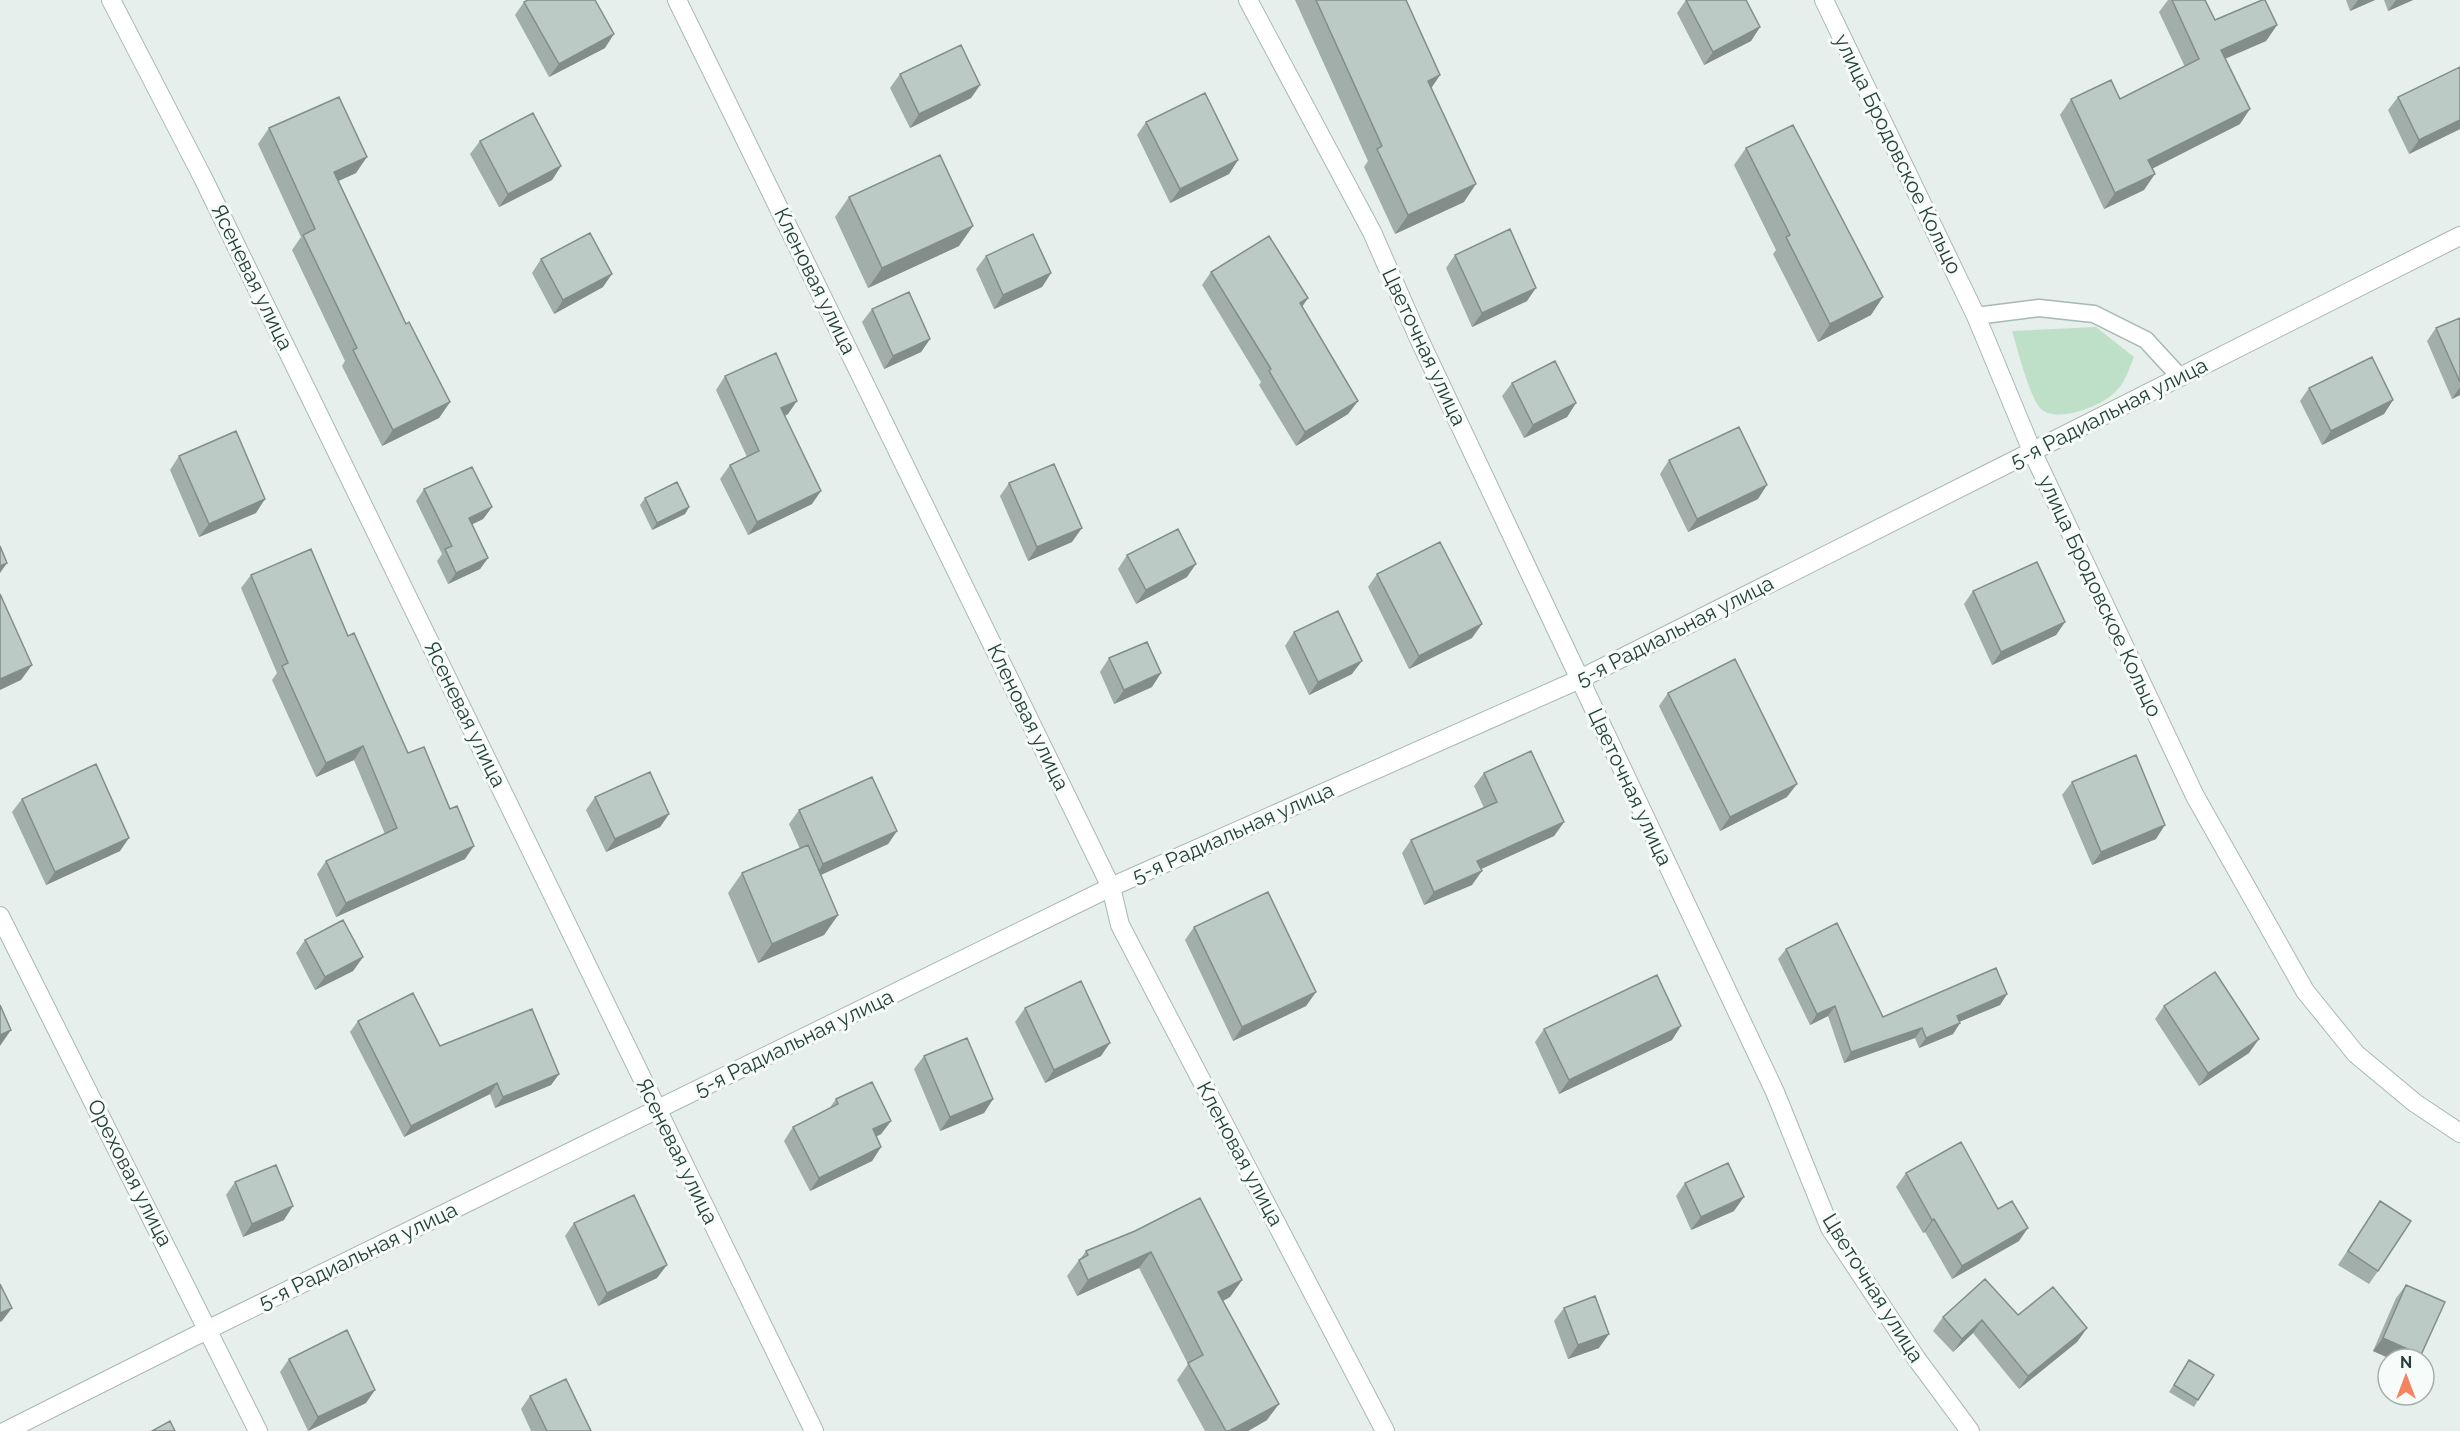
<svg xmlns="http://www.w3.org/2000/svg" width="2460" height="1431" viewBox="0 0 2460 1431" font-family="Raleway,sans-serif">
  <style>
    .grass { fill: #bfe0c8 }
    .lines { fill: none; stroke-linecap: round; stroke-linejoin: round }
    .service-casing { stroke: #a8b8b2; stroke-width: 19 }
    .minor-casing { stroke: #a8b8b2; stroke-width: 20 }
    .service { stroke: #fff; stroke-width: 16 }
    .minor { stroke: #fff; stroke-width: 18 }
    .wall { fill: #a1aea9 }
    .shaded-wall { fill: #838d89 }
    .building { fill: #bbcac4; stroke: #838d89; stroke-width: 1.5 }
    .labels { text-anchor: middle; stroke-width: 6; stroke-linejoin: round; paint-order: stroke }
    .street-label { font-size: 21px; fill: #24423a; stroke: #f7fbf9 }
  </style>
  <rect width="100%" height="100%" fill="#e6efeb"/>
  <path class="grass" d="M 2096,327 L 2134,357 C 2129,368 2126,381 2117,390 C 2105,405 2058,424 2041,409 C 2030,399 2017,347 2012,331 Z"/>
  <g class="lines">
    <defs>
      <path id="service" d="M 1976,316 L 2039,308 L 2094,314 L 2146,340 L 2180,377"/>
      <path id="minor" d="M 111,0 L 203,178 L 314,405 L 814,1431
        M 677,0 L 1111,887 L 1120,925 L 1385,1431
        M 1248,0 L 1372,232 L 1420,341 L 1775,1092 L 1830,1228 L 1916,1358 L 1970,1431
        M 1824,0 L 1976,316 L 2032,451 L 2195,796 L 2305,991 L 2356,1054 L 2415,1103 L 2460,1133
        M 0,916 L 258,1431
        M 6,1431 L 209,1329 L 1111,887 L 1580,679 L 2460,236"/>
    </defs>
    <use href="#service" class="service-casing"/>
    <use href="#minor" class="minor-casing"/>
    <use href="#service" class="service"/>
    <use href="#minor" class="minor"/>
  </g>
  <path class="wall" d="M 1295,0 L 1406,0 L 1440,75 L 1431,88 L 1464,202 L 1395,234 L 1364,167 L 1368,161 Z
    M 1686,0 L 1760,27 L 1751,41 L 1704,65 L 1677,13 Z
    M 2168,0 L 2205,0 L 2215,20 L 2277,25 L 2266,41 L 2225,59 L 2240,124 L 2152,168 L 2144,190 L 2104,209 L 2060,115 L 2071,99 L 2120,99 L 2185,67 L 2159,12 Z
    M 2346,0 L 2375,0 L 2350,11 Z
    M 2384,0 L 2413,0 L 2388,11 Z
    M 524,2 L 605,48 L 549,77 L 515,15 Z
    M 2460,67 L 2460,129 L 2409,154 L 2388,110 L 2398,97 Z
    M 900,74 L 980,85 L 971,98 L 910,128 L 890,88 Z
    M 1146,122 L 1238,160 L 1229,174 L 1170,203 L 1137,135 Z
    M 269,128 L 356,173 L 338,181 L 406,324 L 450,402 L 439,418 L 382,446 L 342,366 L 345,361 L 292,250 L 301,237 L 258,144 Z
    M 480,141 L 561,166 L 552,180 L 499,207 L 470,154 Z
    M 1746,148 L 1871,315 L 1818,342 L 1773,254 L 1776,250 L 1734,165 Z
    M 849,197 L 959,246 L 868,288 L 835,217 Z
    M 1455,255 L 1527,301 L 1472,327 L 1446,268 Z
    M 986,256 L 1051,273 L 1042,287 L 994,309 L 976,269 Z
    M 541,259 L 603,287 L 554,314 L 532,273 Z
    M 1211,272 L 1308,298 L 1302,307 L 1358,401 L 1348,414 L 1296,446 L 1259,385 L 1261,382 L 1202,285 Z
    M 872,309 L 930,339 L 921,352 L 884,369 L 862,322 Z
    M 2460,318 L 2460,395 L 2452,399 L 2427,341 L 2436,328 Z
    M 725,376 L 788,414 L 785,416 L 812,504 L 748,535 L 720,479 L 730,465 L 747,457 L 716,390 Z
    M 1512,383 L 1576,403 L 1567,417 L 1524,438 L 1502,396 Z
    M 2309,388 L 2393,400 L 2384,414 L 2322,445 L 2300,401 Z
    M 179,456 L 256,513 L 199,537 L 170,470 Z
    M 1669,460 L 1758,499 L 1688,532 L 1660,474 Z
    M 1009,483 L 1072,542 L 1028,561 L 1000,496 Z
    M 424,489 L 492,507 L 483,519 L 472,524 L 488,558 L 480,569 L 448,584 L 437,561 L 442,554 L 416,501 Z
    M 645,498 L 689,507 L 685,514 L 652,530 L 640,505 Z
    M 1127,555 L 1187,577 L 1136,604 L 1118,569 Z
    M 1377,574 L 1472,638 L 1409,669 L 1368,587 Z
    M 251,575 L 348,636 L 408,753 L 465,859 L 336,917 L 317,874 L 326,861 L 385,834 L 354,760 L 316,777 L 272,680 L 277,673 L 241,588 Z
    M 1973,591 L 2065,622 L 2056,635 L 1992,665 L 1964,604 Z
    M 1294,632 L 1352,674 L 1309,695 L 1285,646 Z
    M 1109,658 L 1152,687 L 1114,704 L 1100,672 Z
    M 1668,693 L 1787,797 L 1720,831 L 1659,706 Z
    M 1484,773 L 1564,822 L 1554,836 L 1481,869 L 1472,885 L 1424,905 L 1402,853 L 1411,840 L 1484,808 L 1474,786 Z
    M 2072,782 L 2156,839 L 2092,865 L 2062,795 Z
    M 595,797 L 669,814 L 660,827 L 606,852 L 586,810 Z
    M 22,799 L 120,851 L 46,885 L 12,812 Z
    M 799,810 L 897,831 L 888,844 L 821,875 L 838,915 L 824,935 L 758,963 L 728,893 L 742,873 L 800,849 L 789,824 Z
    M 1194,927 L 1316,992 L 1306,1006 L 1233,1041 L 1185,940 Z
    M 305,940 L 363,957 L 353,971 L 315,990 L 296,953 Z
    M 1786,949 L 1883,1017 L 2007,994 L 2000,1005 L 1959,1022 L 1960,1023 L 1953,1034 L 1919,1048 L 1915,1038 L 1844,1063 L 1828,1016 L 1810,1025 L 1778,959 Z
    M 2164,1006 L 2249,1053 L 2199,1086 L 2155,1019 Z
    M 1025,1008 L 1101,1056 L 1045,1083 L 1015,1022 Z
    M 358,1021 L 440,1046 L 559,1074 L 551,1085 L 495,1108 L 490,1094 L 404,1137 L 350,1032 Z
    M 1544,1029 L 1672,1040 L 1559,1094 L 1535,1042 Z
    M 924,1056 L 993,1099 L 984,1113 L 940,1131 L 914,1069 Z
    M 836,1099 L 891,1121 L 881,1134 L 876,1137 L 881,1147 L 872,1161 L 810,1191 L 784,1141 L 793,1127 L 829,1109 Z
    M 1906,1173 L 2019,1241 L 1952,1279 L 1925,1232 L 1923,1233 L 1896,1187 Z
    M 235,1182 L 284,1220 L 243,1237 L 226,1195 Z
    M 1685,1183 L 1734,1211 L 1691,1230 L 1676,1196 Z
    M 2380,1201 L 2378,1271 L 2369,1284 L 2338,1265 Z
    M 574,1223 L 657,1278 L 598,1306 L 565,1236 Z
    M 1135,1231 L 1242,1280 L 1230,1297 L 1223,1301 L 1267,1420 L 1248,1431 L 1205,1431 L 1177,1380 L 1188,1364 L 1139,1268 L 1077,1296 L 1067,1276 L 1079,1260 L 1081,1258 L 1086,1251 Z
    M 2406,1285 L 2418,1359 L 2391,1359 L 2373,1351 L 2396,1298 Z
    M 1564,1308 L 1599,1348 L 1568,1359 L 1554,1321 Z
    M 2018,1315 L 2087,1328 L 2077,1342 L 2019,1389 L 1973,1333 L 1953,1352 L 1933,1331 L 1943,1317 Z
    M 289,1359 L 366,1403 L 308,1431 L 280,1372 Z
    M 2189,1360 L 2198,1400 L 2194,1407 L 2169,1392 Z
    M 530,1396 L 591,1431 L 531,1431 L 521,1409 Z"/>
  <path class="shaded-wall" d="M 2358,0 L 2375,0 L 2350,11 Z
    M 2396,0 L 2413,0 L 2388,11 Z
    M 2277,25 L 2266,41 L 2210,65 L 2221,50 Z
    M 1760,27 L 1751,41 L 1704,65 L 1713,52 Z
    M 614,34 L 605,48 L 549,77 L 559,64 Z
    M 1440,75 L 1428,93 L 1428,81 Z
    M 980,85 L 971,98 L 910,128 L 919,114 Z
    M 2250,109 L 2240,124 L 2138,176 L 2148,160 Z
    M 2460,120 L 2460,129 L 2409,154 L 2419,140 Z
    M 367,157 L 356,173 L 323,188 L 334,172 Z
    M 1238,160 L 1229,174 L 1170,203 L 1180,189 Z
    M 561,166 L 552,180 L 499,207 L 508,194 Z
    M 2155,174 L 2144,190 L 2104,209 L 2115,193 Z
    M 1476,184 L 1464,202 L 1395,234 L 1408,215 Z
    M 973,226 L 959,246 L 868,288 L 882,268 Z
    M 1051,273 L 1042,287 L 994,309 L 1003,295 Z
    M 612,274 L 603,287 L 554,314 L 563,300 Z
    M 1536,288 L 1527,301 L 1472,327 L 1482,313 Z
    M 1883,297 L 1871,315 L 1818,342 L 1830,324 Z
    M 1308,298 L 1298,312 L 1300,303 Z
    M 930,339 L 921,352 L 884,369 L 893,356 Z
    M 2460,387 L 2460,395 L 2452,399 Z
    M 2393,400 L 2384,414 L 2322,445 L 2331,431 Z
    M 797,401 L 788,414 L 772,422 L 781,408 Z
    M 1358,401 L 1348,414 L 1296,446 L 1305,432 Z
    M 450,402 L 439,418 L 382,446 L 393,430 Z
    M 1576,403 L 1567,417 L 1524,438 L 1533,425 Z
    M 1767,485 L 1758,499 L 1688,532 L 1697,519 Z
    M 821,491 L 812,504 L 748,535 L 757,522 Z
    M 265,499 L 256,513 L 199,537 L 209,524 Z
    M 492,507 L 483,519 L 461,530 L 469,518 Z
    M 689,507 L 685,514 L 652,530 L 657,523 Z
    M 1082,528 L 1072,542 L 1028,561 L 1037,547 Z
    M 488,558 L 480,569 L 448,584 L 456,573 Z
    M 7,563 L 0,573 L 0,566 Z
    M 1196,564 L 1187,577 L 1136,604 L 1146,590 Z
    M 2065,622 L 2056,635 L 1992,665 L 2001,652 Z
    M 1482,624 L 1472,638 L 1409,669 L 1419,656 Z
    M 1362,661 L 1352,674 L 1309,695 L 1318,682 Z
    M 32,665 L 21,680 L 0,690 L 0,679 Z
    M 1161,673 L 1152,687 L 1114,704 L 1124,690 Z
    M 363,746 L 354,760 L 316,777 L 326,763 Z
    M 1797,784 L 1787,797 L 1720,831 L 1730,817 Z
    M 669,814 L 660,827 L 606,852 L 615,839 Z
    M 1564,822 L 1554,836 L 1468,875 L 1477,861 Z
    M 2165,825 L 2156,839 L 2092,865 L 2101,852 Z
    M 897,831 L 888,844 L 814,878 L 823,864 Z
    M 129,838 L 120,851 L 46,885 L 55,872 Z
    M 474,846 L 465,859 L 336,917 L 346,903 Z
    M 1482,871 L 1472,885 L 1424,905 L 1434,892 Z
    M 838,915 L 824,935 L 758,963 L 772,944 Z
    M 363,957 L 353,971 L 315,990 L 325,977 Z
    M 1316,992 L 1306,1006 L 1233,1041 L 1242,1027 Z
    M 2007,994 L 2000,1005 L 1949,1026 L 1957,1016 Z
    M 1835,1006 L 1828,1016 L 1810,1025 L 1817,1014 Z
    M 1960,1023 L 1953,1034 L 1919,1048 L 1926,1038 Z
    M 1681,1026 L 1672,1040 L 1559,1094 L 1569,1080 Z
    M 1922,1028 L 1915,1038 L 1844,1063 L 1851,1052 Z
    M 11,1030 L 0,1046 L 0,1035 Z
    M 2259,1039 L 2249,1053 L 2199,1086 L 2208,1073 Z
    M 1110,1043 L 1101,1056 L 1045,1083 L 1054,1070 Z
    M 559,1074 L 551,1085 L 495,1108 L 503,1097 Z
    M 497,1083 L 490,1094 L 404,1137 L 411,1126 Z
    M 993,1099 L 984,1113 L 940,1131 L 950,1117 Z
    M 891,1121 L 881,1134 L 863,1143 L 873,1129 Z
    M 881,1147 L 872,1161 L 810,1191 L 819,1178 Z
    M 1744,1197 L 1734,1211 L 1691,1230 L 1701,1217 Z
    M 293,1206 L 284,1220 L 243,1237 L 252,1224 Z
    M 1934,1219 L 1925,1232 L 1923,1233 L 1932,1220 Z
    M 2028,1228 L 2019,1241 L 1952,1279 L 1962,1266 Z
    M 1151,1252 L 1139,1268 L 1077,1296 L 1088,1280 Z
    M 667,1265 L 657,1278 L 598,1306 L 607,1293 Z
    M 1242,1280 L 1230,1297 L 1207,1309 L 1218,1292 Z
    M 12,1308 L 2,1321 L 0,1322 L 0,1313 Z
    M 1982,1320 L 1973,1333 L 1953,1352 L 1962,1339 Z
    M 2087,1328 L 2077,1342 L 2019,1389 L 2028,1376 Z
    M 1609,1334 L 1599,1348 L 1568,1359 L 1578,1345 Z
    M 2383,1338 L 2421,1355 L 2418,1359 L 2391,1359 L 2373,1351 Z
    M 375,1390 L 366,1403 L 308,1431 L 318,1417 Z
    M 1279,1404 L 1267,1420 L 1248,1431 L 1229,1431 Z"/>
  <path class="building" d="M 528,0 L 595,0 L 614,34 L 559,64 L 524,2 Z
    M 1316,0 L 1406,0 L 1440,75 L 1428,81 L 1476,184 L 1408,215 L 1377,149 L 1382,146 Z
    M 1686,0 L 1746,0 L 1760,27 L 1713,52 Z
    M 2172,0 L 2205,0 L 2215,20 L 2262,0 L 2265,0 L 2277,25 L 2221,50 L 2250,109 L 2148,160 L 2155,174 L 2115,193 L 2071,99 L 2111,80 L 2120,99 L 2199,59 Z
    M 961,45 L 980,85 L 919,114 L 900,74 Z
    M 2460,67 L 2460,120 L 2419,140 L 2398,97 Z
    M 1205,93 L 1238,160 L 1180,189 L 1146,122 Z
    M 339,97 L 367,157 L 334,172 L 406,324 L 409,322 L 450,402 L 393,430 L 353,350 L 357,348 L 303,235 L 315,229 L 269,128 Z
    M 533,113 L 561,166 L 508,194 L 480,141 Z
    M 1793,125 L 1883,297 L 1830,324 L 1786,237 L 1790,235 L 1746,148 Z
    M 940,155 L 973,226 L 882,268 L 849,197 Z
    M 1510,229 L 1536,288 L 1482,313 L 1455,255 Z
    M 590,233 L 612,274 L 563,300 L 541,259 Z
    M 1033,234 L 1051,273 L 1003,295 L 986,256 Z
    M 1269,236 L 1308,298 L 1300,303 L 1358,401 L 1305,432 L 1269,371 L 1271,369 L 1211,272 Z
    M 909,292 L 930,339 L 893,356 L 872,309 Z
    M 2460,318 L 2460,382 L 2436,328 Z
    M 776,353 L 797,401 L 781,408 L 821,491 L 757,522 L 730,465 L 759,451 L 725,376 Z
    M 2372,357 L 2393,400 L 2331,431 L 2309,388 Z
    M 1555,361 L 1576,403 L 1533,425 L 1512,383 Z
    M 1739,427 L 1767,485 L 1697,519 L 1669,460 Z
    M 236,431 L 265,499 L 209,524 L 179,456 Z
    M 1054,464 L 1082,528 L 1037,547 L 1009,483 Z
    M 472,467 L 492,507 L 469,518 L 488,558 L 456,573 L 445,549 L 452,546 L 424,489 Z
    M 677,482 L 689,507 L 657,523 L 645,498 Z
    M 1178,529 L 1196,564 L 1146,590 L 1127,555 Z
    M 1440,542 L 1482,624 L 1419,656 L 1377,574 Z
    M 0,546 L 7,563 L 0,566 Z
    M 311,549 L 348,636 L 354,633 L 408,753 L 424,747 L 450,809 L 457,806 L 474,846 L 346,903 L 326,861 L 397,828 L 363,746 L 326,763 L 282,666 L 288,663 L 251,575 Z
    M 2037,562 L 2065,622 L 2001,652 L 1973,591 Z
    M 0,594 L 32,665 L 0,679 Z
    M 1338,611 L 1362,661 L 1318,682 L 1294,632 Z
    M 1147,642 L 1161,673 L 1124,690 L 1109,658 Z
    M 1735,659 L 1797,784 L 1730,817 L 1668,693 Z
    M 1531,751 L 1564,822 L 1477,861 L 1482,871 L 1434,892 L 1411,840 L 1497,802 L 1484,773 Z
    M 2136,755 L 2165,825 L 2101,852 L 2072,782 Z
    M 96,764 L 129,838 L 55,872 L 22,799 Z
    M 650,772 L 669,814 L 615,839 L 595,797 Z
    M 872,777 L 897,831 L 823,864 L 799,810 Z
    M 808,845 L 838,915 L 772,944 L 742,873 Z
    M 1268,892 L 1316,992 L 1242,1027 L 1194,927 Z
    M 343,920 L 363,957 L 325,977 L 305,940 Z
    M 1837,923 L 1883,1017 L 1996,968 L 2007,994 L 1957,1016 L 1960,1023 L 1926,1038 L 1922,1028 L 1851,1052 L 1835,1006 L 1817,1014 L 1786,949 Z
    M 2215,972 L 2259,1039 L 2208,1073 L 2164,1006 Z
    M 1657,975 L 1681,1026 L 1569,1080 L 1544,1029 Z
    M 1081,981 L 1110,1043 L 1054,1070 L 1025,1008 Z
    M 413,993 L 440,1046 L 532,1009 L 559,1074 L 503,1097 L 497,1083 L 411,1126 L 358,1021 Z
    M 0,1005 L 11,1030 L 0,1035 Z
    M 967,1038 L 993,1099 L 950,1117 L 924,1056 Z
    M 872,1082 L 891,1121 L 873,1129 L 881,1147 L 819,1178 L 793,1127 L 838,1104 L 836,1099 Z
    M 1961,1142 L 1998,1209 L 2012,1201 L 2028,1228 L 1962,1266 L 1934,1219 L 1932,1220 L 1906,1173 Z
    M 1728,1163 L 1744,1197 L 1701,1217 L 1685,1183 Z
    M 276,1165 L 293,1206 L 252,1224 L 235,1182 Z
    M 634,1195 L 667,1265 L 607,1293 L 574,1223 Z
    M 1200,1198 L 1242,1280 L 1218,1292 L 1279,1404 L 1229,1431 L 1226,1431 L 1188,1363 L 1203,1355 L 1151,1252 L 1088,1280 L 1079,1260 L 1088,1255 L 1086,1251 L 1135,1231 Z
    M 2380,1201 L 2411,1221 L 2378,1271 L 2348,1251 Z
    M 1985,1279 L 2018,1315 L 2053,1287 L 2087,1328 L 2028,1376 L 1982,1320 L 1962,1339 L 1943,1317 Z
    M 0,1284 L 12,1308 L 0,1313 Z
    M 2406,1285 L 2445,1302 L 2421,1355 L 2383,1338 Z
    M 1595,1296 L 1609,1334 L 1578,1345 L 1564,1308 Z
    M 347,1330 L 375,1390 L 318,1417 L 289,1359 Z
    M 2189,1360 L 2214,1375 L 2198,1400 L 2174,1385 Z
    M 566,1379 L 591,1431 L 547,1431 L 530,1396 Z
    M 170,1421 L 175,1431 L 152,1431 Z"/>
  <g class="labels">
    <g class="street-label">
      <text transform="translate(1898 154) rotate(64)" y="7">улица Бродовское Кольцо</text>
      <text transform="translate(252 277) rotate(64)" y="7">Ясеневая улица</text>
      <text transform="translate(815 281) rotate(64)" y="7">Кленовая улица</text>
      <text transform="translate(1424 347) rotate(65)" y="7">Цветочная улица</text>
      <text transform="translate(2109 413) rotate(-27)" y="7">5-я Радиальная улица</text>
      <text transform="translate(2100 596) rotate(65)" y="7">улица Бродовское Кольцо</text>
      <text transform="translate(1675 631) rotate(-27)" y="7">5-я Радиальная улица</text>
      <text transform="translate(465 714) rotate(64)" y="7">Ясеневая улица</text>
      <text transform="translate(1028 717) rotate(64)" y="7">Кленовая улица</text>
      <text transform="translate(1630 787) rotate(65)" y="7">Цветочная улица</text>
      <text transform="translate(1233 833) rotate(-24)" y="7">5-я Радиальная улица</text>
      <text transform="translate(794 1043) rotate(-26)" y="7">5-я Радиальная улица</text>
      <text transform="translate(677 1151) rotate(64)" y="7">Ясеневая улица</text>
      <text transform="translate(1240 1154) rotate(62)" y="7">Кленовая улица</text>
      <text transform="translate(130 1173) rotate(63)" y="7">Ореховая улица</text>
      <text transform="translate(358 1256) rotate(-26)" y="7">5-я Радиальная улица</text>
      <text transform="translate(1873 1288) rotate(58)" y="7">Цветочная улица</text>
    </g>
  </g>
  <g transform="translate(2406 1377)"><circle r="28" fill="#f7fbf9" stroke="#a3b1ad" stroke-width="1.5"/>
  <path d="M0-4.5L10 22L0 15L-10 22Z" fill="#f4845f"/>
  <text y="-9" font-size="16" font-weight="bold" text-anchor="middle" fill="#24423a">N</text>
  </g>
</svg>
